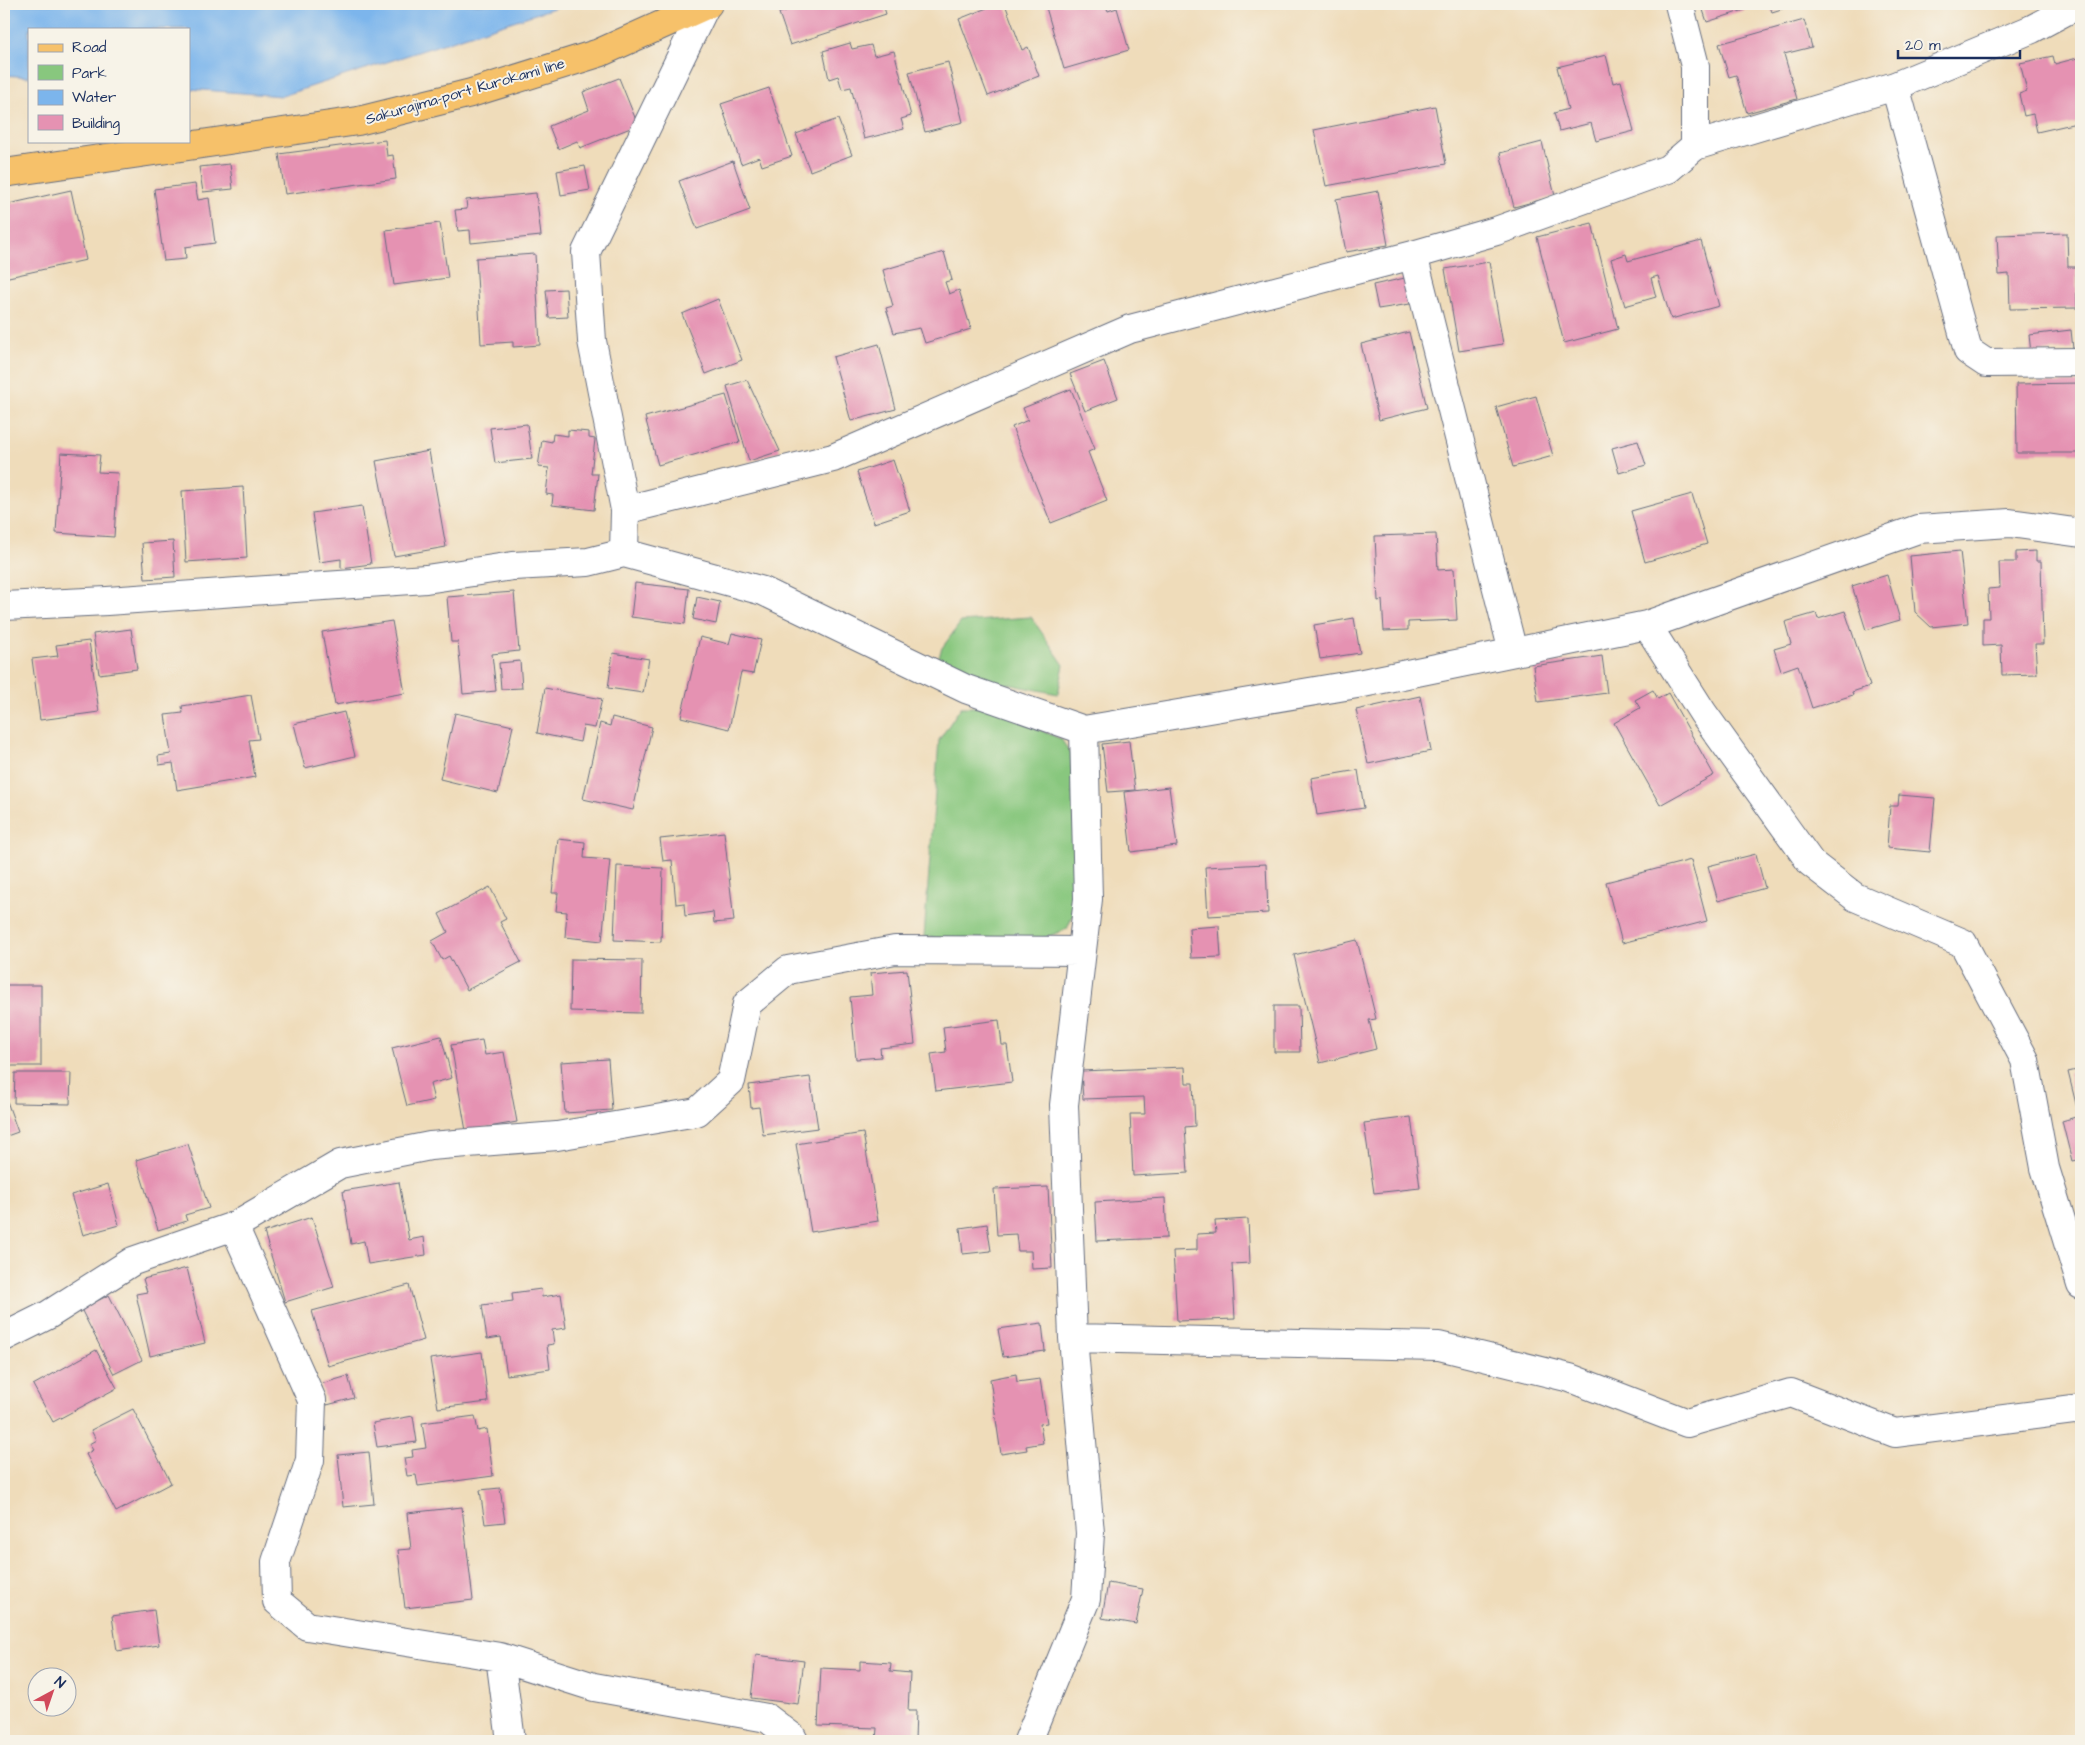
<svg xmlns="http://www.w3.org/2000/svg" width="2085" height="1745" viewBox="0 0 2085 1745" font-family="'Architects Daughter',sans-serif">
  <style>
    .green { fill: #88c77e; stroke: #527b6e }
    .water { fill: #7cb5ec; stroke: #4c72a5 }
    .building { fill: #e592b2 }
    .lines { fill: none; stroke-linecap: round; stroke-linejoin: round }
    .minor-casing { stroke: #656c7e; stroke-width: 30 }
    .major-casing { stroke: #656c7e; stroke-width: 30 }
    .minor { stroke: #fff; stroke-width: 28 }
    .major { stroke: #f6c16b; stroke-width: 28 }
    .labels { text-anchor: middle; stroke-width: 4; stroke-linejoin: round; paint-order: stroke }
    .street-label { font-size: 15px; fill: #1b2f5e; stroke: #f7f3e8 }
  </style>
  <rect width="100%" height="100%" fill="#f7f3e8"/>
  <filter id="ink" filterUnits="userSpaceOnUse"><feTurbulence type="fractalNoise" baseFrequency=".02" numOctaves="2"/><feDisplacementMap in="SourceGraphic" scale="10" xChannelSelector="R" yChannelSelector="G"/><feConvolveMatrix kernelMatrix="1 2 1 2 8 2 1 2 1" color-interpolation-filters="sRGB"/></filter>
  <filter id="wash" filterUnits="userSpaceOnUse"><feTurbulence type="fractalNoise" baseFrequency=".0096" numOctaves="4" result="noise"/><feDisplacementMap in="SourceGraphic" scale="20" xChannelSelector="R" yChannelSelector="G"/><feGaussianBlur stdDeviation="1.12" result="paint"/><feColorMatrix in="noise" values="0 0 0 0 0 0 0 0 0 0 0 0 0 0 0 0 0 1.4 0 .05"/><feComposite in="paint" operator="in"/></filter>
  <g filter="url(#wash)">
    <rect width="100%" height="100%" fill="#efdcba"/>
    <path class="green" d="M 1031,617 L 1064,665 L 1058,694 L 972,677 L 936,665 L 942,648 L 961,622 Z
      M 961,707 L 987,707 L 1061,739 L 1071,754 L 1076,857 L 1073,915 L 1067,929 L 1037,941 L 924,937 L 939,740 Z"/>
    <path class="water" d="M 4,4 L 566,4 L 282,96 L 189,89 L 189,29 L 29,29 L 29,77 L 4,75 Z"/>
    <g id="blocks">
      <path class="building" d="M 807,4 L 883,4 L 886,14 L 790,45 L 779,13 Z
        M 997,4 L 1005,4 L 1022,50 L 1028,47 L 1039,76 L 988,96 L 959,19 Z
        M 1045,4 L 1105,4 L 1108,11 L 1117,8 L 1129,50 L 1064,69 Z
        M 1701,4 L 1763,4 L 1707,22 Z
        M 1769,4 L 1791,4 L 1791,6 L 1772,12 Z
        M 1804,20 L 1812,47 L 1784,54 L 1797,99 L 1747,113 L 1736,75 L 1729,77 L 1719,44 Z
        M 850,43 L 852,49 L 871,45 L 874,56 L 894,51 L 911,116 L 901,119 L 904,129 L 864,139 L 851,87 L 842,89 L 838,76 L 829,79 L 823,51 Z
        M 1606,55 L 1613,83 L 1621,81 L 1634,131 L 1596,141 L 1591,123 L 1559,131 L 1554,113 L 1568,109 L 1557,67 Z
        M 2053,56 L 2055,64 L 2081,57 L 2081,122 L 2037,132 L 2033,114 L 2024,116 L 2019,94 L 2027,91 L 2020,63 Z
        M 948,62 L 963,122 L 925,132 L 909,72 Z
        M 619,78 L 638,125 L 580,148 L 577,141 L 558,149 L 549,126 L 589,110 L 583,92 Z
        M 769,88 L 792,156 L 762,166 L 759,157 L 741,164 L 721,104 Z
        M 1435,106 L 1446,164 L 1326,186 L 1314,130 Z
        M 838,119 L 852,155 L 810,171 L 796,134 Z
        M 385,140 L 387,156 L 393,155 L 396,179 L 285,194 L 279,154 Z
        M 1542,142 L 1555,196 L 1514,207 L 1500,153 Z
        M 733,161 L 750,210 L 697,229 L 679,181 Z
        M 230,164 L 233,189 L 203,192 L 199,167 Z
        M 585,166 L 590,190 L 561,195 L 557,171 Z
        M 195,184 L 198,200 L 209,198 L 215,243 L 185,247 L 186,259 L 164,261 L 154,189 Z
        M 71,190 L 86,260 L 4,278 L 4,205 Z
        M 1378,191 L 1388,245 L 1346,252 L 1336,199 Z
        M 536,193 L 541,236 L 471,243 L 470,230 L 458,231 L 455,210 L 467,209 L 466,200 Z
        M 440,223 L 448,278 L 394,285 L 386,230 Z
        M 1592,223 L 1618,329 L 1564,343 L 1537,237 Z
        M 2067,233 L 2068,267 L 2076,267 L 2077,308 L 2010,309 L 2009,274 L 1999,275 L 1997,235 Z
        M 1701,241 L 1719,306 L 1671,319 L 1658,276 L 1651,278 L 1656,297 L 1625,306 L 1611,259 L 1626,254 L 1628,261 Z
        M 944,252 L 952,280 L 945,282 L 949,294 L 959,290 L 971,329 L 925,343 L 920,328 L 894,333 L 886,308 L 893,306 L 883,270 Z
        M 535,254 L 540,345 L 513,347 L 513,342 L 481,344 L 476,258 Z
        M 1489,262 L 1503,344 L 1459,351 L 1445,269 Z
        M 1405,278 L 1410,304 L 1378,309 L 1373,285 Z
        M 566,289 L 568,317 L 549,318 L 546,290 Z
        M 718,299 L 742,360 L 706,374 L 682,314 Z
        M 2071,330 L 2073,349 L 2031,353 L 2029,335 Z
        M 1409,332 L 1427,408 L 1379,420 L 1361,344 Z
        M 879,344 L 896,409 L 851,421 L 833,357 Z
        M 1104,361 L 1118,398 L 1085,411 L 1070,374 Z
        M 747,380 L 780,451 L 749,461 L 727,386 Z
        M 2081,383 L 2081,453 L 2017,453 L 2016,384 Z
        M 1071,389 L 1095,449 L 1088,452 L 1107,501 L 1051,523 L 1012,427 L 1028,420 L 1023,408 Z
        M 726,395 L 740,442 L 658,465 L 645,417 Z
        M 1536,396 L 1553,456 L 1513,467 L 1496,407 Z
        M 527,424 L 532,459 L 495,463 L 490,428 Z
        M 568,430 L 589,432 L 589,438 L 595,439 L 591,474 L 598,474 L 594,510 L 552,505 L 553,495 L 546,494 L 549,468 L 538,467 L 542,440 L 552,442 L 553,434 L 568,436 Z
        M 1638,441 L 1646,465 L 1619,473 L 1612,448 Z
        M 429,451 L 446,547 L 394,556 L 376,461 Z
        M 61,453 L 100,455 L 98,472 L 118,473 L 114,537 L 56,533 Z
        M 893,460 L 910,511 L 874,523 L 857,472 Z
        M 243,487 L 247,558 L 186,562 L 182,491 Z
        M 1692,494 L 1707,544 L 1645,562 L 1631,511 Z
        M 362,506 L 371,564 L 341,568 L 341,559 L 319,562 L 312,513 Z
        M 1436,534 L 1438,570 L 1454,569 L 1457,620 L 1408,622 L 1408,630 L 1384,631 L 1382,600 L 1378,601 L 1375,536 Z
        M 173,541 L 175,577 L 145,579 L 142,543 Z
        M 1960,551 L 1968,623 L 1931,627 L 1915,612 L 1910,556 Z
        M 2036,551 L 2036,561 L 2041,561 L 2043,644 L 2035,644 L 2037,674 L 2002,675 L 2001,645 L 1983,646 L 1983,618 L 1989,618 L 1988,589 L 2000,588 L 1999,562 L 2016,562 L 2016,552 Z
        M 1887,575 L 1900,620 L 1866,630 L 1852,586 Z
        M 635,583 L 689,589 L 685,624 L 631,617 Z
        M 514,592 L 519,651 L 492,654 L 496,691 L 463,694 L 458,642 L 451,642 L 447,597 Z
        M 697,597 L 720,602 L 716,624 L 693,619 Z
        M 1845,611 L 1870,686 L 1852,692 L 1853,695 L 1812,708 L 1798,665 L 1781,671 L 1774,649 L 1791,644 L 1785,622 L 1816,613 L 1818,619 Z
        M 1354,618 L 1360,653 L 1320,659 L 1314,625 Z
        M 392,621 L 405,693 L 335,705 L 322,632 Z
        M 131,629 L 137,669 L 99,674 L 93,634 Z
        M 732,633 L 761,640 L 753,674 L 741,672 L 729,729 L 681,717 L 700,637 L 729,644 Z
        M 89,641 L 99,712 L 40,720 L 32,659 L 58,656 L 56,645 Z
        M 613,653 L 649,659 L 643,693 L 608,688 Z
        M 1602,656 L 1607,693 L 1538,702 L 1533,666 Z
        M 520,661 L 522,688 L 501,689 L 499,663 Z
        M 545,688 L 602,699 L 595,728 L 583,726 L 580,742 L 537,733 Z
        M 1653,690 L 1658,699 L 1668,693 L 1714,775 L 1660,805 L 1614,723 L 1640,708 L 1635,700 Z
        M 251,695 L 259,739 L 249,740 L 255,777 L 177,790 L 173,763 L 159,765 L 158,756 L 171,754 L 165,715 L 183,713 L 182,706 Z
        M 1420,696 L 1431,751 L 1368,764 L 1356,710 Z
        M 344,712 L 355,756 L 305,768 L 294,724 Z
        M 455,713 L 513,726 L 498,793 L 440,779 Z
        M 612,717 L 652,727 L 633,810 L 583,799 L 600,723 L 610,726 Z
        M 1129,741 L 1135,790 L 1108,792 L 1102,744 Z
        M 1358,770 L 1364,808 L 1317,815 L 1311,778 Z
        M 1169,787 L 1177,846 L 1131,852 L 1124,792 Z
        M 1899,795 L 1935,798 L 1930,852 L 1887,848 L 1890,806 L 1898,806 Z
        M 724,832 L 734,921 L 714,923 L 713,912 L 685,916 L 684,903 L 676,904 L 672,860 L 663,861 L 660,839 Z
        M 558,839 L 585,842 L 584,858 L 610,860 L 602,941 L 565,937 L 567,912 L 556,911 L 558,893 L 552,893 Z
        M 1756,854 L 1765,888 L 1718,901 L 1708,866 Z
        M 1691,860 L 1707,921 L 1622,943 L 1606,882 Z
        M 1266,864 L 1268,913 L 1208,916 L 1205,867 Z
        M 617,866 L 663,868 L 661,942 L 614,940 Z
        M 490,887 L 506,919 L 500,922 L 521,962 L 467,990 L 449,956 L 442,960 L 432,941 L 448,932 L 439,914 Z
        M 1219,926 L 1221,957 L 1191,958 L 1189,928 Z
        M 1357,940 L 1376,1019 L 1369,1020 L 1376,1049 L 1320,1063 L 1294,955 Z
        M 571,959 L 642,960 L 641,1013 L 570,1011 Z
        M 907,970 L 915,1044 L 880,1048 L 881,1057 L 856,1059 L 850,997 L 872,995 L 870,973 Z
        M 4,985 L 41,985 L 41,1066 L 4,1066 Z
        M 1274,1006 L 1299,1006 L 1300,1052 L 1274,1052 Z
        M 999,1020 L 1002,1045 L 1007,1045 L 1012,1082 L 936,1091 L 931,1054 L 946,1052 L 943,1027 Z
        M 441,1036 L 452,1078 L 430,1084 L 434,1100 L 407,1106 L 392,1048 Z
        M 482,1040 L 485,1055 L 504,1052 L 517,1122 L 466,1131 L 451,1045 Z
        M 608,1059 L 612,1110 L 565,1113 L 561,1062 Z
        M 1185,1067 L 1186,1083 L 1193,1083 L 1195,1126 L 1185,1127 L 1188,1173 L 1133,1176 L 1130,1114 L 1145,1114 L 1144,1097 L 1083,1099 L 1081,1071 Z
        M 2081,1069 L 2081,1159 L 2072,1161 L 2062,1121 L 2079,1116 L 2068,1072 Z
        M 15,1073 L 71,1073 L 70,1104 L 14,1103 Z
        M 810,1077 L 818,1128 L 763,1135 L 759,1107 L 751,1108 L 749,1085 Z
        M 4,1093 L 18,1132 L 4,1137 Z
        M 1411,1117 L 1420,1188 L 1374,1193 L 1364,1123 Z
        M 863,1133 L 878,1221 L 811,1232 L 796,1144 Z
        M 188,1144 L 209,1208 L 185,1215 L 187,1221 L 158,1230 L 136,1160 Z
        M 399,1182 L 409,1240 L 424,1237 L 426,1255 L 368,1264 L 364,1241 L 351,1244 L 343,1191 Z
        M 108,1184 L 119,1225 L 83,1235 L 71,1195 Z
        M 1048,1187 L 1052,1268 L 1032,1269 L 1031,1251 L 1018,1251 L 1016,1234 L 997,1235 L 994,1189 Z
        M 1165,1198 L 1167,1238 L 1097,1241 L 1095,1202 Z
        M 312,1217 L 334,1287 L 285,1302 L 264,1232 Z
        M 1248,1219 L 1250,1263 L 1232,1264 L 1235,1319 L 1177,1321 L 1173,1251 L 1197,1250 L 1197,1234 L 1216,1233 L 1215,1221 Z
        M 987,1224 L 991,1251 L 963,1254 L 960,1228 Z
        M 187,1268 L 205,1343 L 150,1356 L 136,1294 L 147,1292 L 143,1279 Z
        M 409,1285 L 424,1340 L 328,1366 L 312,1311 Z
        M 541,1289 L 542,1297 L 561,1294 L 566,1328 L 552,1330 L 554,1344 L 547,1345 L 550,1369 L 507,1375 L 501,1337 L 487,1339 L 482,1305 L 513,1301 L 512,1293 Z
        M 109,1295 L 142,1360 L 114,1374 L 81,1309 Z
        M 1042,1323 L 1045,1351 L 1003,1357 L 998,1329 Z
        M 96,1350 L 117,1388 L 53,1422 L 33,1385 Z
        M 482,1352 L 488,1402 L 438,1408 L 430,1359 Z
        M 1016,1374 L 1017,1382 L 1040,1379 L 1047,1423 L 1040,1424 L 1043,1443 L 1026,1446 L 1027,1450 L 1001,1454 L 990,1379 Z
        M 348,1376 L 354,1398 L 327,1405 L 321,1384 Z
        M 133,1409 L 171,1483 L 116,1512 L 86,1454 L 93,1450 L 89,1444 L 96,1440 L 91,1430 Z
        M 413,1416 L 417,1442 L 377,1447 L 373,1423 Z
        M 475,1416 L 478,1431 L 487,1429 L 493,1476 L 418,1486 L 416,1475 L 407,1476 L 404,1458 L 413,1457 L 412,1450 L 426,1448 L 422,1423 Z
        M 369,1452 L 374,1504 L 343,1507 L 338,1455 Z
        M 500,1488 L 505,1522 L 485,1524 L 480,1490 Z
        M 462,1507 L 473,1600 L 405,1608 L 398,1550 L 411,1549 L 407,1513 Z
        M 1108,1583 L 1143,1589 L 1136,1624 L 1102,1618 Z
        M 154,1610 L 159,1645 L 117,1651 L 112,1616 Z
        M 756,1655 L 804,1661 L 798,1704 L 751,1698 Z
        M 860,1661 L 891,1663 L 890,1671 L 910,1673 L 908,1711 L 916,1711 L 915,1741 L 876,1741 L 877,1728 L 818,1726 L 821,1668 L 860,1670 Z"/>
    </g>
  </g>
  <g filter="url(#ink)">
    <use href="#blocks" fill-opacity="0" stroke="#656c7e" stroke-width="1"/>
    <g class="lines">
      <defs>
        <path id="minor" d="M 1895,86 L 1968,351 L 1986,363 L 2081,362
          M 1695,146 L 1895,86 L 2032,29 L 2079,4
          M 1413,255 L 1513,652
          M 625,510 L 833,458 L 1130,329 L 1413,255 L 1496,231 L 1668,169 L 1695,146 L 1695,66 L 1679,4
          M 624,553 L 625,510 L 592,341 L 586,252 L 706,5
          M 4,606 L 107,601 L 426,579 L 513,566 L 588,562 L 624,553 L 763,591 L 966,689 L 1084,730 L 1363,683 L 1647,625 L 1918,529 L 2010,523 L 2081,533
          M 1647,625 L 1703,713 L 1811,863 L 1855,897 L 1963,943 L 2025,1060 L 2045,1168 L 2081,1285
          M 234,1226 L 312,1400 L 310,1460 L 276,1562 L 277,1601 L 307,1626 L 500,1657 L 594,1687 L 767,1718 L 792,1737 L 794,1741
          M 4,1337 L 48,1315 L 133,1261 L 234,1226 L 340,1164 L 430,1146 L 557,1136 L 697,1112 L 731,1081 L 747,1004 L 788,970 L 895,950 L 1080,951
          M 1073,1338 L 1439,1346 L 1570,1378 L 1687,1423 L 1791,1393 L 1895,1433 L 2081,1409
          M 500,1657 L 511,1741
          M 1028,1741 L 1086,1599 L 1090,1533 L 1073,1338 L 1064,1105 L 1088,899 L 1084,730"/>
        <path id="major" d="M 4,173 L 358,121 L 471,93 L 599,53 L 708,4"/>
      </defs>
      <use href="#minor" class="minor-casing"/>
      <use href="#major" class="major-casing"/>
      <use href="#minor" class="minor"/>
      <use href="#major" class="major"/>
    </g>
  </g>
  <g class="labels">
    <g class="street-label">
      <text transform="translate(465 91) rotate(-16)" y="5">Sakurajima-port Kurokami line</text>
    </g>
  </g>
  <rect width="2085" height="1745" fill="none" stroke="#f7f3e8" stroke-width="20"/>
  <rect x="28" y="28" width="162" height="115" fill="#f7f3e8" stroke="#9fa5b1"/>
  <rect x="38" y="44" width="25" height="8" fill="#f6c16b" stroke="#9fa5b1"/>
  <text x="72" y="52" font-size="15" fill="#1b2f5e">Road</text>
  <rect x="38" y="65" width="25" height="15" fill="#88c77e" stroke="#9fa5b1"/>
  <text x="72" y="78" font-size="15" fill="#1b2f5e">Park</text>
  <rect x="38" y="90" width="25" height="15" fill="#7cb5ec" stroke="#9fa5b1"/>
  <text x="72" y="102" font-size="15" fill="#1b2f5e">Water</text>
  <rect x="38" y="115" width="25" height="15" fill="#e592b2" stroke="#9fa5b1"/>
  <text x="72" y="128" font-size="15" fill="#1b2f5e">Building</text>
  <g transform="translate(52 1692) rotate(40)"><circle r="24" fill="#f7f3e8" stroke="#9fa5b1"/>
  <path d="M0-4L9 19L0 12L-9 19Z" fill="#d1495b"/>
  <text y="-8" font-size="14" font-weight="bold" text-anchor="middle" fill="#1b2f5e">N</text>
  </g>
  <path d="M1898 50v8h122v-8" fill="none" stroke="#1b2f5e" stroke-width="2.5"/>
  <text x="1905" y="50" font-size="15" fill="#1b2f5e" stroke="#f7f3e8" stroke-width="4" paint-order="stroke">20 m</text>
</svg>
